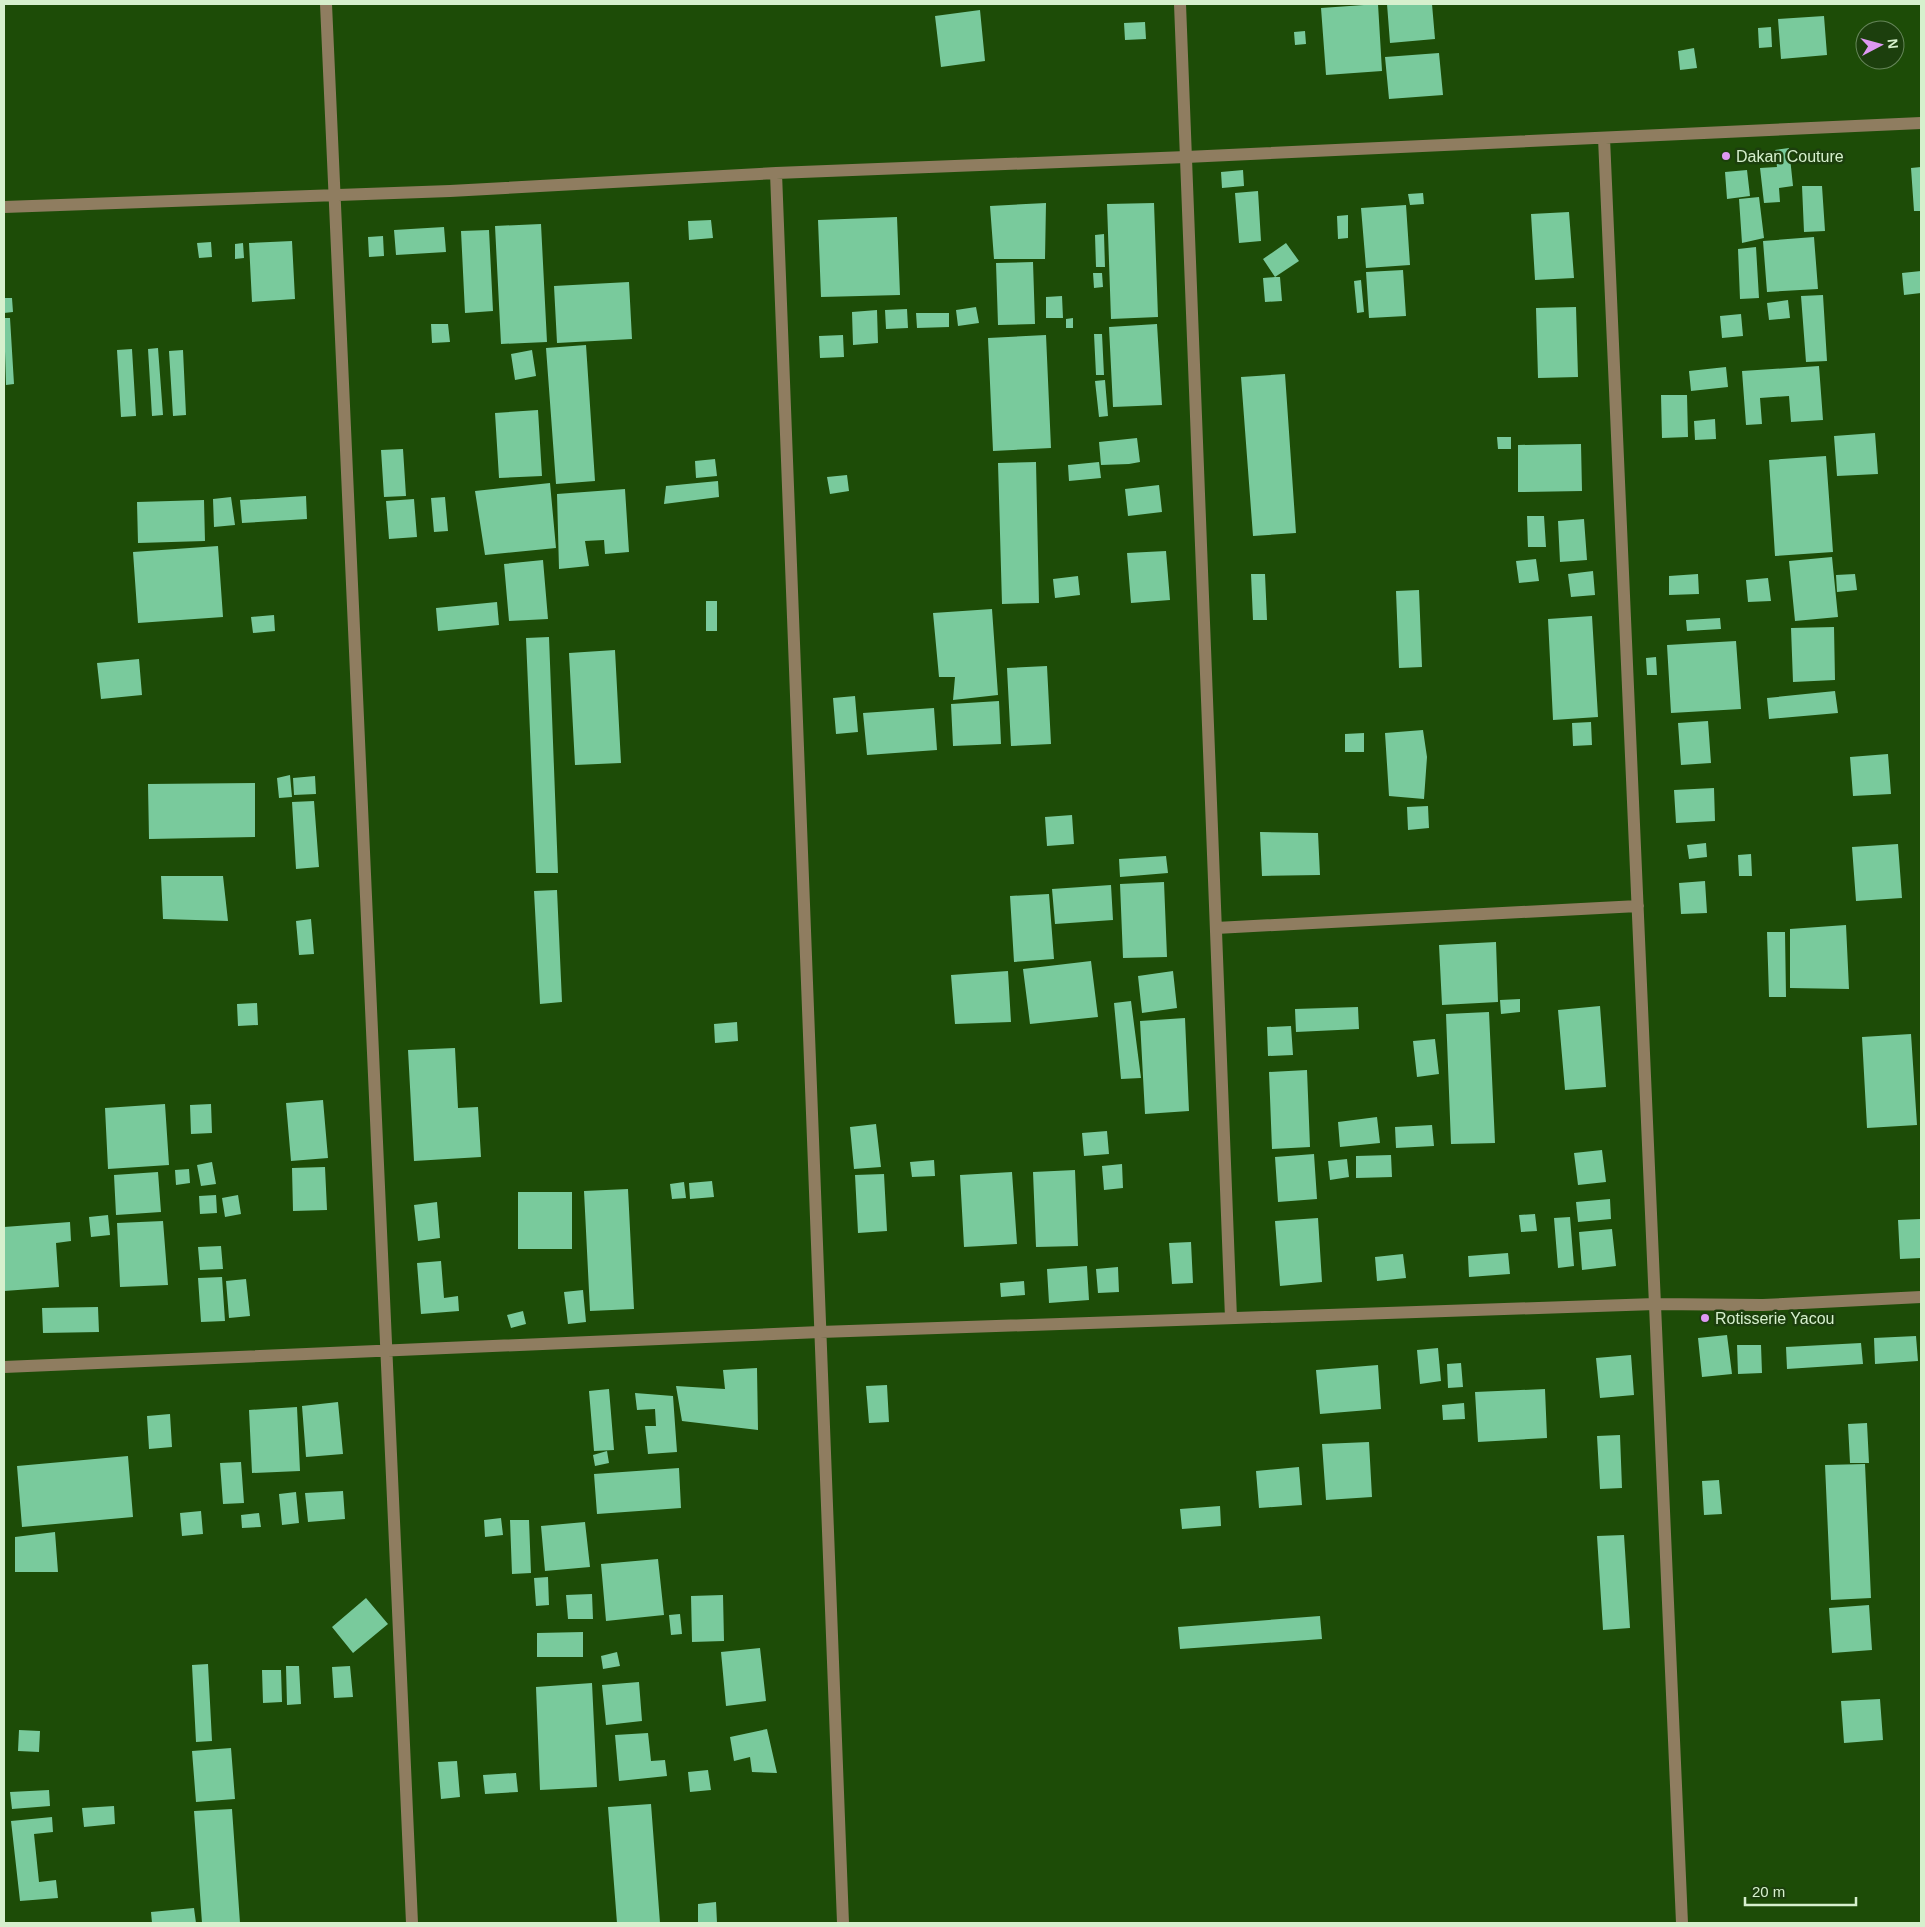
<svg xmlns="http://www.w3.org/2000/svg" width="1925" height="1927" viewBox="0 0 1925 1927" font-family="Arial,sans-serif">
  <style>
    .building { fill: #79ca9c }
    .lines { fill: none; stroke-linecap: round; stroke-linejoin: round }
    .minor { stroke: #8f7d60; stroke-width: 12 }
    .poi-dot { fill: #de98f3; stroke: #1c3f0d; stroke-width: 2 }
    .labels { text-anchor: middle; stroke-width: 5; stroke-linejoin: round; paint-order: stroke }
    .poi-label { font-size: 16px; fill: #d6f0cd; stroke: #1c3f0d; text-anchor: start }
  </style>
  <rect width="100%" height="100%" fill="#1d4c07"/>
  <path class="building" d="M 1378,4 L 1382,71 L 1326,75 L 1321,8 Z
    M 1387,4 L 1432,4 L 1435,39 L 1390,43 Z
    M 980,10 L 985,61 L 941,67 L 935,16 Z
    M 1824,16 L 1827,55 L 1781,59 L 1778,19 Z
    M 1145,22 L 1146,39 L 1125,40 L 1124,23 Z
    M 1771,27 L 1772,47 L 1759,48 L 1758,28 Z
    M 1305,31 L 1306,44 L 1295,45 L 1294,32 Z
    M 1694,48 L 1697,68 L 1680,70 L 1678,51 Z
    M 1439,53 L 1443,95 L 1389,99 L 1385,57 Z
    M 1789,148 L 1793,186 L 1779,188 L 1780,202 L 1764,203 L 1760,168 L 1777,167 L 1775,150 Z
    M 1921,167 L 1921,211 L 1914,211 L 1911,168 Z
    M 1243,170 L 1244,186 L 1222,188 L 1221,172 Z
    M 1747,170 L 1750,196 L 1727,199 L 1725,172 Z
    M 1802,186 L 1822,186 L 1825,231 L 1804,232 Z
    M 1258,191 L 1261,241 L 1239,243 L 1235,193 Z
    M 1423,193 L 1424,204 L 1410,205 L 1408,194 Z
    M 1759,197 L 1764,238 L 1742,243 L 1739,199 Z
    M 1046,203 L 1045,259 L 994,259 L 990,206 Z
    M 1154,203 L 1158,317 L 1111,319 L 1107,204 Z
    M 1406,205 L 1410,265 L 1366,268 L 1361,208 Z
    M 1569,212 L 1574,278 L 1535,280 L 1531,214 Z
    M 1348,215 L 1348,238 L 1338,239 L 1337,216 Z
    M 897,217 L 900,295 L 821,297 L 818,220 Z
    M 711,220 L 713,238 L 689,240 L 688,221 Z
    M 541,224 L 547,342 L 501,344 L 495,226 Z
    M 444,227 L 446,252 L 396,255 L 394,230 Z
    M 489,230 L 493,311 L 465,313 L 461,231 Z
    M 1104,234 L 1105,267 L 1096,267 L 1095,235 Z
    M 383,236 L 384,256 L 369,257 L 368,237 Z
    M 1814,237 L 1818,289 L 1767,292 L 1763,241 Z
    M 292,241 L 295,299 L 252,302 L 249,243 Z
    M 211,242 L 212,257 L 199,258 L 197,243 Z
    M 243,243 L 244,258 L 235,259 L 235,244 Z
    M 1286,243 L 1299,261 L 1275,277 L 1280,277 L 1282,301 L 1265,302 L 1263,278 L 1275,277 L 1263,259 Z
    M 1756,247 L 1759,298 L 1740,299 L 1738,249 Z
    M 1033,262 L 1035,324 L 998,325 L 996,263 Z
    M 1403,270 L 1406,316 L 1369,318 L 1366,272 Z
    M 1921,271 L 1921,293 L 1904,295 L 1902,273 Z
    M 1093,273 L 1102,273 L 1103,287 L 1094,288 Z
    M 1361,280 L 1364,312 L 1357,313 L 1354,281 Z
    M 629,282 L 632,339 L 557,343 L 554,286 Z
    M 1823,295 L 1827,361 L 1806,362 L 1801,296 Z
    M 1062,296 L 1063,318 L 1046,318 L 1046,297 Z
    M 4,298 L 12,298 L 13,312 L 4,313 Z
    M 1788,300 L 1790,318 L 1769,320 L 1767,303 Z
    M 976,307 L 979,323 L 958,326 L 956,310 Z
    M 1576,307 L 1578,377 L 1538,378 L 1536,308 Z
    M 907,309 L 908,328 L 886,329 L 885,310 Z
    M 877,310 L 878,343 L 853,345 L 852,312 Z
    M 916,313 L 949,313 L 949,327 L 917,328 Z
    M 1741,314 L 1743,336 L 1722,338 L 1720,316 Z
    M 4,318 L 10,318 L 14,384 L 6,385 Z
    M 1073,318 L 1073,328 L 1066,328 L 1066,319 Z
    M 431,324 L 448,324 L 450,342 L 432,343 Z
    M 1157,324 L 1162,405 L 1113,407 L 1109,327 Z
    M 1094,334 L 1102,334 L 1104,375 L 1096,375 Z
    M 843,335 L 844,357 L 820,358 L 819,336 Z
    M 1046,335 L 1051,448 L 993,451 L 988,338 Z
    M 586,345 L 595,481 L 556,484 L 546,348 Z
    M 158,348 L 163,415 L 152,416 L 148,349 Z
    M 132,349 L 136,416 L 121,417 L 117,350 Z
    M 183,350 L 186,415 L 173,416 L 169,351 Z
    M 532,350 L 536,376 L 515,380 L 511,354 Z
    M 1819,366 L 1823,420 L 1791,422 L 1789,396 L 1760,398 L 1762,424 L 1746,425 L 1742,371 Z
    M 1726,367 L 1728,387 L 1691,391 L 1689,371 Z
    M 1285,374 L 1296,533 L 1253,536 L 1241,377 Z
    M 1105,380 L 1108,416 L 1099,417 L 1095,381 Z
    M 1661,395 L 1687,395 L 1688,437 L 1662,438 Z
    M 538,410 L 542,476 L 499,478 L 495,413 Z
    M 1715,419 L 1716,439 L 1695,440 L 1694,421 Z
    M 1875,433 L 1878,474 L 1837,476 L 1834,436 Z
    M 1497,437 L 1511,437 L 1511,449 L 1498,449 Z
    M 1137,438 L 1140,462 L 1129,464 L 1101,465 L 1099,442 Z
    M 1581,444 L 1582,491 L 1518,492 L 1518,445 Z
    M 403,449 L 406,496 L 384,497 L 381,450 Z
    M 1826,456 L 1833,552 L 1775,556 L 1769,460 Z
    M 715,459 L 717,476 L 696,478 L 695,461 Z
    M 1036,462 L 1039,603 L 1002,604 L 998,463 Z
    M 1099,462 L 1101,478 L 1069,481 L 1068,465 Z
    M 847,475 L 849,491 L 830,494 L 827,477 Z
    M 718,481 L 719,497 L 664,504 L 666,486 Z
    M 550,483 L 556,548 L 485,555 L 475,491 Z
    M 1159,485 L 1162,512 L 1128,516 L 1125,489 Z
    M 625,489 L 629,552 L 605,554 L 604,540 L 585,541 L 589,566 L 559,569 L 557,494 Z
    M 306,496 L 307,519 L 242,523 L 240,500 Z
    M 231,497 L 235,525 L 214,527 L 213,499 Z
    M 445,497 L 448,531 L 434,532 L 431,498 Z
    M 414,499 L 417,537 L 389,539 L 386,501 Z
    M 204,500 L 205,541 L 138,543 L 137,502 Z
    M 1527,516 L 1544,516 L 1546,547 L 1528,547 Z
    M 1584,519 L 1587,560 L 1560,562 L 1558,521 Z
    M 218,546 L 223,617 L 138,623 L 133,552 Z
    M 1166,551 L 1170,600 L 1131,603 L 1127,553 Z
    M 1832,557 L 1838,617 L 1795,621 L 1789,561 Z
    M 1536,559 L 1539,581 L 1519,583 L 1516,561 Z
    M 543,560 L 548,619 L 509,621 L 504,564 Z
    M 1593,571 L 1595,595 L 1571,597 L 1568,574 Z
    M 1251,574 L 1265,574 L 1267,620 L 1253,620 Z
    M 1698,574 L 1699,594 L 1669,595 L 1669,576 Z
    M 1855,574 L 1857,590 L 1837,592 L 1836,575 Z
    M 1078,576 L 1080,595 L 1055,598 L 1053,579 Z
    M 1768,578 L 1771,601 L 1748,602 L 1746,580 Z
    M 1419,590 L 1422,667 L 1399,668 L 1396,591 Z
    M 706,601 L 717,601 L 717,631 L 706,631 Z
    M 497,602 L 499,625 L 438,631 L 436,608 Z
    M 992,609 L 998,695 L 953,700 L 955,677 L 939,677 L 933,613 Z
    M 274,615 L 275,631 L 253,633 L 251,617 Z
    M 1592,616 L 1598,717 L 1553,720 L 1548,619 Z
    M 1720,618 L 1721,629 L 1687,631 L 1686,620 Z
    M 1834,627 L 1835,680 L 1793,682 L 1791,628 Z
    M 549,637 L 558,873 L 536,873 L 526,638 Z
    M 1736,641 L 1741,709 L 1671,713 L 1667,645 Z
    M 615,650 L 621,763 L 575,765 L 569,653 Z
    M 1656,657 L 1657,675 L 1647,675 L 1646,658 Z
    M 139,659 L 142,695 L 101,699 L 97,663 Z
    M 1047,666 L 1051,744 L 1011,746 L 1007,668 Z
    M 1835,691 L 1838,713 L 1769,719 L 1767,698 Z
    M 855,696 L 858,732 L 836,734 L 833,698 Z
    M 999,701 L 1001,744 L 953,746 L 951,704 Z
    M 934,708 L 937,750 L 867,755 L 863,713 Z
    M 1708,721 L 1711,763 L 1681,765 L 1678,723 Z
    M 1591,722 L 1592,745 L 1573,746 L 1572,723 Z
    M 1423,730 L 1427,757 L 1424,799 L 1389,796 L 1385,733 Z
    M 1364,733 L 1364,752 L 1345,752 L 1345,734 Z
    M 1888,754 L 1891,794 L 1853,796 L 1850,757 Z
    M 290,775 L 292,797 L 279,798 L 277,778 Z
    M 315,776 L 316,794 L 294,795 L 293,778 Z
    M 255,783 L 255,837 L 149,839 L 148,784 Z
    M 1714,788 L 1715,821 L 1676,823 L 1674,790 Z
    M 314,801 L 319,867 L 296,869 L 292,802 Z
    M 1428,806 L 1429,828 L 1408,830 L 1407,807 Z
    M 1072,815 L 1074,844 L 1047,846 L 1045,817 Z
    M 1260,832 L 1318,833 L 1320,875 L 1262,876 Z
    M 1706,843 L 1707,857 L 1689,859 L 1687,845 Z
    M 1898,844 L 1902,898 L 1856,901 L 1852,847 Z
    M 1751,854 L 1752,876 L 1739,876 L 1738,855 Z
    M 1166,856 L 1168,873 L 1120,877 L 1119,859 Z
    M 161,876 L 223,876 L 228,921 L 163,919 Z
    M 1705,881 L 1707,913 L 1681,914 L 1679,883 Z
    M 1164,882 L 1167,957 L 1123,958 L 1120,884 Z
    M 1111,885 L 1113,920 L 1055,924 L 1052,889 Z
    M 557,890 L 562,1002 L 540,1004 L 534,891 Z
    M 1049,894 L 1054,959 L 1014,962 L 1010,896 Z
    M 311,919 L 314,954 L 299,955 L 296,921 Z
    M 1846,925 L 1849,989 L 1790,988 L 1790,929 Z
    M 1767,932 L 1785,932 L 1786,997 L 1769,997 Z
    M 1496,942 L 1498,1002 L 1442,1005 L 1439,945 Z
    M 1091,961 L 1098,1017 L 1030,1024 L 1023,969 Z
    M 1008,971 L 1011,1022 L 955,1024 L 951,975 Z
    M 1173,971 L 1177,1008 L 1142,1013 L 1138,976 Z
    M 1520,999 L 1520,1012 L 1501,1014 L 1500,1000 Z
    M 1131,1001 L 1141,1078 L 1121,1079 L 1114,1003 Z
    M 257,1003 L 258,1025 L 238,1026 L 237,1004 Z
    M 1600,1006 L 1606,1087 L 1565,1090 L 1558,1010 Z
    M 1358,1007 L 1359,1029 L 1296,1032 L 1295,1009 Z
    M 1489,1012 L 1495,1143 L 1451,1144 L 1446,1014 Z
    M 1185,1018 L 1189,1111 L 1145,1114 L 1140,1021 Z
    M 737,1022 L 738,1041 L 715,1043 L 714,1024 Z
    M 1291,1026 L 1293,1055 L 1268,1056 L 1267,1027 Z
    M 1911,1034 L 1917,1125 L 1867,1128 L 1862,1037 Z
    M 1435,1039 L 1439,1074 L 1417,1077 L 1413,1041 Z
    M 455,1048 L 458,1108 L 478,1107 L 481,1157 L 414,1161 L 408,1050 Z
    M 1307,1070 L 1310,1147 L 1272,1149 L 1269,1072 Z
    M 323,1100 L 328,1158 L 291,1161 L 286,1103 Z
    M 165,1104 L 169,1165 L 108,1169 L 105,1108 Z
    M 211,1104 L 212,1133 L 191,1134 L 190,1105 Z
    M 1377,1117 L 1380,1143 L 1340,1147 L 1338,1122 Z
    M 876,1124 L 881,1167 L 854,1169 L 850,1127 Z
    M 1432,1125 L 1434,1146 L 1396,1148 L 1395,1127 Z
    M 1107,1131 L 1109,1154 L 1084,1156 L 1082,1133 Z
    M 1602,1150 L 1606,1182 L 1578,1185 L 1574,1153 Z
    M 1314,1154 L 1317,1199 L 1278,1202 L 1275,1157 Z
    M 1391,1155 L 1392,1177 L 1356,1178 L 1356,1156 Z
    M 1347,1159 L 1349,1177 L 1330,1180 L 1328,1161 Z
    M 934,1160 L 935,1176 L 912,1177 L 910,1162 Z
    M 212,1162 L 216,1184 L 201,1186 L 197,1165 Z
    M 1122,1164 L 1123,1188 L 1104,1190 L 1102,1166 Z
    M 325,1167 L 327,1210 L 293,1211 L 292,1168 Z
    M 189,1169 L 190,1183 L 176,1185 L 175,1170 Z
    M 1075,1170 L 1078,1246 L 1036,1247 L 1033,1172 Z
    M 158,1172 L 161,1212 L 116,1215 L 114,1175 Z
    M 1012,1172 L 1017,1244 L 964,1247 L 960,1175 Z
    M 884,1174 L 887,1231 L 858,1233 L 855,1175 Z
    M 712,1181 L 714,1197 L 690,1199 L 689,1183 Z
    M 684,1182 L 686,1198 L 672,1199 L 670,1184 Z
    M 628,1189 L 634,1309 L 590,1311 L 584,1191 Z
    M 518,1192 L 572,1192 L 572,1249 L 518,1249 Z
    M 216,1195 L 217,1213 L 200,1214 L 199,1196 Z
    M 238,1195 L 241,1214 L 225,1217 L 222,1198 Z
    M 1610,1199 L 1611,1219 L 1578,1222 L 1576,1202 Z
    M 437,1202 L 440,1238 L 418,1241 L 414,1205 Z
    M 1535,1214 L 1537,1231 L 1521,1232 L 1519,1215 Z
    M 108,1215 L 110,1235 L 91,1237 L 89,1217 Z
    M 1570,1217 L 1574,1266 L 1558,1268 L 1554,1218 Z
    M 1318,1218 L 1322,1282 L 1280,1286 L 1275,1221 Z
    M 1921,1219 L 1921,1258 L 1900,1259 L 1898,1220 Z
    M 163,1221 L 168,1285 L 120,1287 L 117,1223 Z
    M 70,1222 L 71,1241 L 56,1243 L 59,1287 L 4,1291 L 4,1227 Z
    M 1612,1229 L 1616,1266 L 1582,1270 L 1579,1232 Z
    M 1191,1242 L 1193,1283 L 1172,1284 L 1169,1243 Z
    M 221,1246 L 223,1269 L 200,1270 L 198,1247 Z
    M 1508,1253 L 1510,1274 L 1469,1277 L 1468,1256 Z
    M 1403,1254 L 1406,1278 L 1377,1281 L 1375,1257 Z
    M 441,1261 L 444,1298 L 458,1296 L 459,1311 L 421,1314 L 417,1263 Z
    M 1087,1266 L 1089,1300 L 1049,1303 L 1047,1269 Z
    M 1118,1267 L 1119,1292 L 1098,1293 L 1096,1269 Z
    M 222,1277 L 225,1321 L 201,1322 L 198,1278 Z
    M 246,1279 L 250,1316 L 229,1318 L 226,1281 Z
    M 1024,1281 L 1025,1295 L 1001,1297 L 1000,1283 Z
    M 583,1290 L 586,1322 L 568,1324 L 564,1292 Z
    M 98,1307 L 99,1332 L 43,1333 L 42,1308 Z
    M 523,1311 L 526,1324 L 511,1328 L 507,1315 Z
    M 1727,1335 L 1732,1374 L 1702,1377 L 1698,1338 Z
    M 1916,1336 L 1918,1361 L 1875,1364 L 1874,1338 Z
    M 1861,1343 L 1863,1364 L 1787,1369 L 1786,1347 Z
    M 1737,1345 L 1761,1345 L 1762,1373 L 1738,1374 Z
    M 1438,1348 L 1441,1381 L 1420,1384 L 1417,1350 Z
    M 1631,1355 L 1634,1395 L 1600,1398 L 1596,1358 Z
    M 1461,1363 L 1463,1387 L 1448,1388 L 1447,1364 Z
    M 1378,1365 L 1381,1409 L 1320,1414 L 1316,1370 Z
    M 757,1368 L 758,1430 L 682,1421 L 676,1386 L 725,1389 L 723,1370 Z
    M 887,1385 L 889,1422 L 869,1423 L 866,1386 Z
    M 609,1389 L 614,1450 L 594,1451 L 589,1391 Z
    M 1545,1389 L 1547,1438 L 1478,1442 L 1475,1392 Z
    M 635,1393 L 673,1396 L 677,1452 L 648,1454 L 645,1426 L 656,1426 L 655,1409 L 637,1410 Z
    M 338,1402 L 343,1454 L 306,1457 L 302,1406 Z
    M 1464,1403 L 1465,1419 L 1443,1420 L 1442,1405 Z
    M 297,1407 L 300,1471 L 252,1473 L 249,1410 Z
    M 170,1414 L 172,1447 L 149,1449 L 147,1416 Z
    M 1867,1423 L 1869,1463 L 1850,1463 L 1848,1424 Z
    M 1620,1435 L 1622,1488 L 1600,1489 L 1597,1436 Z
    M 1369,1442 L 1372,1497 L 1326,1500 L 1322,1444 Z
    M 607,1451 L 609,1463 L 595,1466 L 593,1455 Z
    M 128,1456 L 133,1517 L 22,1527 L 17,1466 Z
    M 241,1462 L 244,1503 L 223,1504 L 220,1463 Z
    M 1865,1464 L 1871,1598 L 1831,1600 L 1825,1465 Z
    M 1299,1467 L 1302,1505 L 1259,1508 L 1256,1471 Z
    M 679,1468 L 681,1508 L 597,1514 L 594,1474 Z
    M 1719,1480 L 1722,1514 L 1704,1515 L 1702,1481 Z
    M 343,1491 L 345,1519 L 308,1522 L 305,1493 Z
    M 296,1492 L 299,1523 L 282,1525 L 279,1494 Z
    M 1220,1506 L 1221,1526 L 1182,1529 L 1180,1509 Z
    M 201,1511 L 203,1534 L 182,1536 L 180,1513 Z
    M 259,1513 L 261,1527 L 242,1528 L 241,1515 Z
    M 501,1518 L 503,1535 L 485,1537 L 484,1520 Z
    M 510,1520 L 529,1520 L 531,1573 L 512,1574 Z
    M 585,1522 L 590,1567 L 545,1571 L 541,1526 Z
    M 55,1532 L 58,1572 L 15,1572 L 15,1537 Z
    M 1624,1535 L 1630,1628 L 1603,1630 L 1597,1536 Z
    M 658,1559 L 664,1615 L 606,1621 L 601,1564 Z
    M 548,1577 L 549,1605 L 536,1606 L 534,1578 Z
    M 592,1594 L 593,1619 L 568,1619 L 566,1595 Z
    M 723,1595 L 724,1641 L 692,1642 L 691,1596 Z
    M 366,1598 L 388,1624 L 353,1653 L 332,1627 Z
    M 1869,1605 L 1872,1650 L 1832,1653 L 1829,1608 Z
    M 680,1614 L 682,1634 L 671,1635 L 669,1615 Z
    M 1320,1616 L 1322,1639 L 1180,1649 L 1178,1627 Z
    M 583,1632 L 583,1657 L 537,1657 L 537,1633 Z
    M 760,1648 L 766,1701 L 726,1706 L 721,1652 Z
    M 617,1652 L 620,1666 L 603,1669 L 601,1656 Z
    M 208,1664 L 212,1741 L 196,1742 L 192,1665 Z
    M 286,1666 L 299,1666 L 301,1704 L 287,1705 Z
    M 350,1666 L 353,1697 L 334,1698 L 332,1667 Z
    M 262,1670 L 281,1670 L 282,1702 L 263,1703 Z
    M 639,1682 L 642,1721 L 606,1725 L 602,1685 Z
    M 592,1683 L 597,1787 L 540,1790 L 536,1687 Z
    M 1880,1699 L 1883,1740 L 1844,1743 L 1841,1701 Z
    M 767,1729 L 777,1773 L 752,1772 L 750,1757 L 734,1761 L 730,1737 Z
    M 19,1730 L 40,1731 L 39,1752 L 18,1751 Z
    M 648,1733 L 651,1761 L 665,1760 L 667,1776 L 619,1781 L 615,1735 Z
    M 231,1748 L 235,1799 L 196,1802 L 192,1751 Z
    M 457,1761 L 460,1797 L 441,1799 L 438,1762 Z
    M 708,1770 L 711,1790 L 690,1792 L 688,1772 Z
    M 516,1773 L 518,1792 L 485,1794 L 483,1775 Z
    M 49,1790 L 50,1806 L 12,1809 L 10,1792 Z
    M 651,1804 L 660,1923 L 617,1923 L 608,1807 Z
    M 114,1806 L 115,1824 L 84,1827 L 82,1808 Z
    M 232,1809 L 240,1923 L 202,1923 L 194,1811 Z
    M 52,1817 L 53,1832 L 34,1834 L 39,1882 L 56,1880 L 58,1898 L 20,1901 L 11,1821 Z
    M 716,1902 L 717,1923 L 698,1923 L 698,1904 Z
    M 194,1908 L 196,1923 L 152,1923 L 151,1912 Z"/>
  <g class="lines">
    <path class="minor" d="M 326,4 L 412,1923
      M 1180,4 L 1231,1318
      M 1604,138 L 1682,1923
      M 776,173 L 843,1923
      M 4,207 L 450,191 L 776,173 L 1186,157 L 1921,123
      M 1216,928 L 1638,906
      M 4,1367 L 820,1332 L 1655,1304 L 1763,1305 L 1921,1297"/>
  </g>
  <g class="poi-dot">
    <circle cx="1726" cy="156" r="5"/>
    <circle cx="1705" cy="1318" r="5"/>
  </g>
  <g class="labels">
    <g class="poi-label">
      <text x="1736" y="162">Dakan Couture</text>
      <text x="1715" y="1324">Rotisserie Yacou</text>
    </g>
  </g>
  <rect width="1925" height="1927" fill="none" stroke="#d6f0cd" stroke-width="10"/>
  <g transform="translate(1880 45) rotate(84)"><circle r="24" fill="#1c3f0d" stroke="#66865a"/>
  <path d="M0-4L9 19L0 12L-9 19Z" fill="#de98f3"/>
  <text y="-8" font-size="14" font-weight="bold" text-anchor="middle" fill="#d6f0cd">N</text>
  </g>
  <path d="M1745 1897v8h111v-8" fill="none" stroke="#d6f0cd" stroke-width="2.5"/>
  <text x="1752" y="1897" font-size="15" fill="#d6f0cd" stroke="#1c3f0d" stroke-width="4" paint-order="stroke">20 m</text>
</svg>
